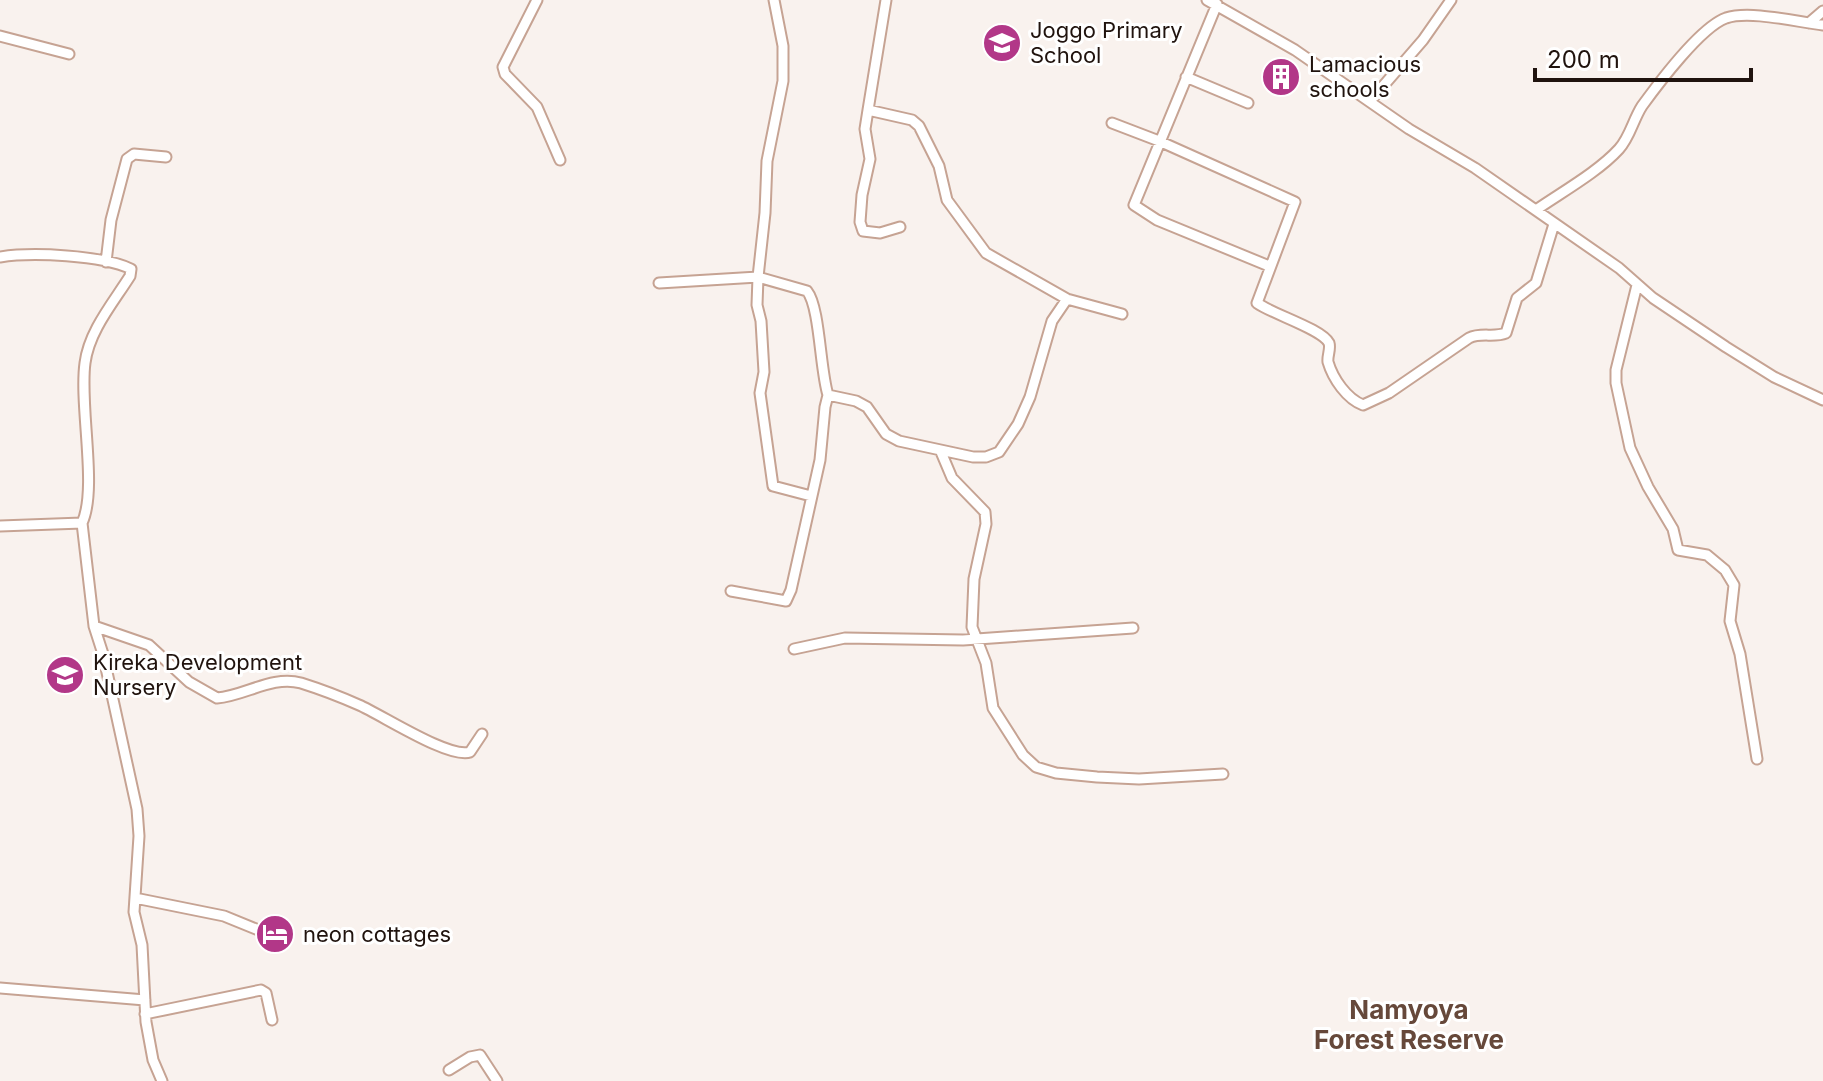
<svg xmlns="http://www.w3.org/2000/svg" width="1823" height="1081" viewBox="0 0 1823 1081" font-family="Inter,sans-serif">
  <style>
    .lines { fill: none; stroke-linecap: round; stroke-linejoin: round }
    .minor-casing { stroke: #c6a393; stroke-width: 13 }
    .minor { stroke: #fff; stroke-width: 9 }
    .labels { text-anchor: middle; stroke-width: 6; stroke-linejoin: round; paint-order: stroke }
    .poi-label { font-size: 22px; fill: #20130e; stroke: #fff; text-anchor: start }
    .quarter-label { font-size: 26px; font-weight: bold; fill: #66483a; stroke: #fff }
  </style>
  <rect width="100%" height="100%" fill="#f9f2ee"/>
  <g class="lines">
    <defs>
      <path id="minor" d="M 537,0 L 503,67 L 505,74 L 537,107 L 560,160
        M 774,0 L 783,46 L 783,81 L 767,161 L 765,213 L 758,277 L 807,291 C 820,307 820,370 828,395 L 856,401 L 867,407 L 886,434 L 899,441 L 973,457 L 986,457 L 999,452 L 1018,424 L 1030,397 L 1052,321 L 1067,299
        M 886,0 L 868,110 L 912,120 L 919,126 L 939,166 L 947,200 L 986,253 L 1067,299 L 1122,314
        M 1207,0 L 1295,50 L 1409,129 L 1475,168 L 1619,268 L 1653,298 L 1726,347 L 1774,377 L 1823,400
        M 1217,4 L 1134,205 L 1157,220 L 1269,266
        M 1809,23 L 1823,11
        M 0,36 L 69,54
        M 1186,77 L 1248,103
        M 1371,100 L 1423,40 L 1451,0
        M 868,110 L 865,129 L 870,159 L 862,195 L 860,222 L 863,231 L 880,233 L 900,227
        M 1112,123 L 1159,141 L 1295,202 L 1257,303 C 1272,314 1322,329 1329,343 C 1331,349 1327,356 1328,362 C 1333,379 1347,399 1363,405 L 1389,393 L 1469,338 C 1481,332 1494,338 1506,333 L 1517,298 L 1536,283 L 1554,224
        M 1536,210 C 1562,192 1598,172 1619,149 C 1630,137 1633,120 1642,106 C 1658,84 1701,27 1726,18 C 1750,10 1797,22 1823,25
        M 0,257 C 32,252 102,255 131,269 L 130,276 C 113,303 89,331 85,363 C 79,406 98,489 82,523
        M 106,262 L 111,220 L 127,159 L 134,154 L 166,157
        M 659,283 L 758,277 L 757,305 L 761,321 L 764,372 L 760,393 L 773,486 L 811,496
        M 1637,285 L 1616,370 L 1616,383 L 1630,448 L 1648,487 L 1673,529 L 1678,550 L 1707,555 L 1725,570 L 1734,585 L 1730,621 L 1740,654 L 1757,759
        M 941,452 L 952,478 L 985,512 L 986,524 L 974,579 L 972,627 L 986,663 L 993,708 L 1023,755 L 1036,767 L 1056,773 L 1097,777 L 1139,779 L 1223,774
        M 0,526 L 82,523 L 94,626 L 103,654 L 137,809 L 139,836 L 134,912 L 142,945 L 146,1022 L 153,1060 L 162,1081
        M 731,591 L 786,601 L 791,590 L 820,460 L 825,407 L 828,395
        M 94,626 L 149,645 L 189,682 L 217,698 C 245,696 272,675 301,683 C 320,689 341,697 359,705 C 382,715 449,759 470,752 L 482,734
        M 794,649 L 845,638 L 963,640 L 1133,628
        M 135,898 L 224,916 L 256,929
        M 0,988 L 145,1000
        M 145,1014 L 261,990 L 266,993 L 272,1020
        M 449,1070 L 470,1057 L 480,1055 L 497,1081"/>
    </defs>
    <use href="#minor" class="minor-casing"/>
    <use href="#minor" class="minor"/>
  </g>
  <defs>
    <symbol id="school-disc" viewBox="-11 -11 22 22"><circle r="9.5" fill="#b23788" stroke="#fff"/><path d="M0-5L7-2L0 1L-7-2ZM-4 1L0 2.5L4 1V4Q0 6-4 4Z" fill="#fff"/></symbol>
    <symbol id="building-disc" viewBox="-11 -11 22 22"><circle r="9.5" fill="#b23788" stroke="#fff"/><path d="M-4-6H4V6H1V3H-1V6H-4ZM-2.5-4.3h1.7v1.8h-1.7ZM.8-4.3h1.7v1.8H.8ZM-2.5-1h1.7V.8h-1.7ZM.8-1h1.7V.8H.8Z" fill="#fff"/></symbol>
    <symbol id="hotel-disc" viewBox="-11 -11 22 22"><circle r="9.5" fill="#b23788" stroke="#fff"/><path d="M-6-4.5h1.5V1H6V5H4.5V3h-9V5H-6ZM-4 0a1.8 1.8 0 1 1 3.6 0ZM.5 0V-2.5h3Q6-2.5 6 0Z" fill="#fff"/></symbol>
  </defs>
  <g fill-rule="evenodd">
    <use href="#school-disc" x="980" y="21" width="44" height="44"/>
    <use href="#building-disc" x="1259" y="55" width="44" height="44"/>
    <use href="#school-disc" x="43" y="653" width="44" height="44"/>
    <use href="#hotel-disc" x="253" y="912" width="44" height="44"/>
  </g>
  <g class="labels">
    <g class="poi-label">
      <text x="1030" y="38">Joggo Primary<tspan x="1030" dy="25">School</tspan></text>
      <text x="1309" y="72">Lamacious<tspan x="1309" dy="25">schools</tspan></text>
      <text x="93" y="670">Kireka Development<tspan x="93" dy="25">Nursery</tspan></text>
      <text x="303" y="942">neon cottages</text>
    </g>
    <g class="quarter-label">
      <text x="1409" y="1019">Namyoya<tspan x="1409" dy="30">Forest Reserve</tspan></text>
    </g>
  </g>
  <path d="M1535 68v12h216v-12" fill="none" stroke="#20130e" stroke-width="4"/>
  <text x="1547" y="68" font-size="24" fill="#20130e" stroke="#ffffff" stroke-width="6" paint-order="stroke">200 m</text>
</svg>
